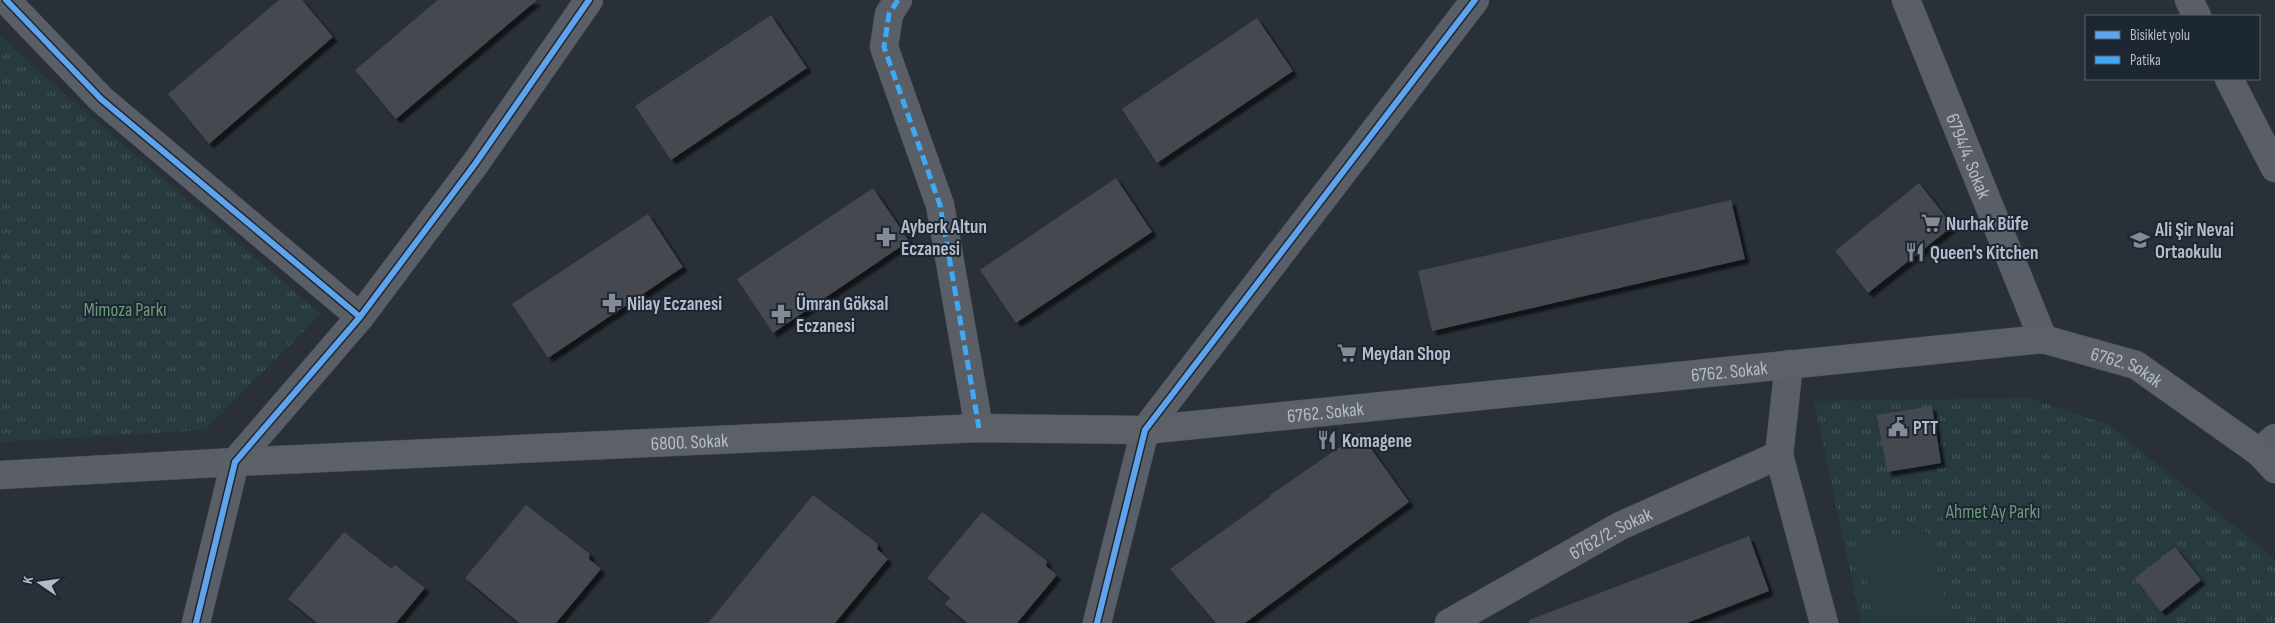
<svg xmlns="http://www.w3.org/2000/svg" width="2275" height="623" viewBox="0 0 2275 623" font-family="'Sofia Sans Condensed',sans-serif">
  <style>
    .park { fill: url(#park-tufts) }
    .pitch { fill: #273a3e }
    .building { fill: #444950; filter: url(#shadow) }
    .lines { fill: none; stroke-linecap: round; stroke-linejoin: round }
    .minor-casing { stroke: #484c53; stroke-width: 29 }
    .major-casing { stroke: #484c55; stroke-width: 29 }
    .minor { stroke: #5a5e66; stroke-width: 28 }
    .major { stroke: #5c6168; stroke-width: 28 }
    .quiet { stroke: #3fa9f5; stroke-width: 5; stroke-dasharray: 10 5; stroke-linecap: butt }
    .cycleway-casing { stroke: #1d2633; stroke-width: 9 }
    .cycleway { stroke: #60a3ed; stroke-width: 6 }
    .labels { text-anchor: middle; stroke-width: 4; stroke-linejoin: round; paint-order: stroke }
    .street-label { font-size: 19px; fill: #b4bcc9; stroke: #1d2633 }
    .poi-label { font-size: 19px; font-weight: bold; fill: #b4bcc9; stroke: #1d2633; text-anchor: start }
    .park-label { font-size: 19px; fill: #6b9a76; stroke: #1d2633 }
  </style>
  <defs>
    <pattern id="park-tufts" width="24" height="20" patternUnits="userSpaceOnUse" patternTransform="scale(1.25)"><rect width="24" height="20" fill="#273a3e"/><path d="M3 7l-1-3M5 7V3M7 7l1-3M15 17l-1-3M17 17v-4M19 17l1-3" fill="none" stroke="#445559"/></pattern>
    <filter id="shadow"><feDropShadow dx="4.5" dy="4.5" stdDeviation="1" flood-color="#0009"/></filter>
  </defs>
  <rect width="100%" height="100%" fill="#2a3038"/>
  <path class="park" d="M 0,35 L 37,70 L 321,314 L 205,430 L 0,442 Z
    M 2030,398 L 2109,425 L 2275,559 L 2275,623 L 1861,623 L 1814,401 Z"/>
  <path class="pitch" d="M 1926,530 L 1950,623 L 1877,623 L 1858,548 Z"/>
  <path class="building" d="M 279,0 L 302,0 L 333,37 L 209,144 L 168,94 Z
    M 438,0 L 537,0 L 396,119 L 355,70 Z
    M 771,15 L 807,68 L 671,160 L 635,106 Z
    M 1257,18 L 1293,71 L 1157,163 L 1122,109 Z
    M 1116,178 L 1152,232 L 1016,323 L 980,270 Z
    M 1919,183 L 1953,226 L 1868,293 L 1835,251 Z
    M 873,188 L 909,241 L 773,333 L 737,279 Z
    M 1731,200 L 1745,259 L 1432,331 L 1418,271 Z
    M 648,214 L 683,267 L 548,358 L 512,304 Z
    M 1932,406 L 1941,463 L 1887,472 L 1877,415 Z
    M 1360,433 L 1409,502 L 1245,623 L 1216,623 L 1170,569 L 1270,497 L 1269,496 Z
    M 813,495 L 878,544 L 877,549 L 888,559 L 835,623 L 708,623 Z
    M 526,505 L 590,554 L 589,559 L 601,569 L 556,623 L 519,623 L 465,578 Z
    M 982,512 L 1047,561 L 1046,566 L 1057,575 L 1017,623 L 967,623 L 945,604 L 950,598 L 927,578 Z
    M 344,532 L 392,569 L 395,565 L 425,588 L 396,623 L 317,623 L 288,599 Z
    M 1749,536 L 1769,591 L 1687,623 L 1529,623 L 1529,620 Z
    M 2175,547 L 2201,580 L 2161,612 L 2135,578 Z"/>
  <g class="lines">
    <defs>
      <g id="minor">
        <path d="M 6,0 L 101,99 L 360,317"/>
        <path d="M 898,0 L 889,14 L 884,47 L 940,205 L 979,428"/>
        <path id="s1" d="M 1906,0 L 2043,339"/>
        <path d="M 2189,0 L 2197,16"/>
        <path d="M 2229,79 L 2275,168"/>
        <path d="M 1789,364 L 1779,455 L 1824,623"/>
        <path d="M 2259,452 L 2275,438"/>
        <path d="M 0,475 L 235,462"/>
        <path d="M 196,623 L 235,462 L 360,317 L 475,164 L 589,0"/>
        <path d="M 1097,623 L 1145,430 L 1475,0"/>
        <path id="s2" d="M 1449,623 L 1620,526 L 1779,455"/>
      </g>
      <g id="major">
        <path id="s3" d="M 235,462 L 979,428 L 1145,430 L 2043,339 L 2136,365 L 2259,452 L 2275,469"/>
      </g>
    </defs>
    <use href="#minor" class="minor-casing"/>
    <use href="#major" class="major-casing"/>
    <use href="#minor" class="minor"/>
    <use href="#major" class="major"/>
    <path class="quiet" d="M 898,0 L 889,14 L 884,47 L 940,205 L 979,428"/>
    <defs>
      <path id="cycleway" d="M 6,0 L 101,99 L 360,317
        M 196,623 L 235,462 L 360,317 L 475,164 L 589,0
        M 1097,623 L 1145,430 L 1475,0"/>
    </defs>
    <use href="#cycleway" class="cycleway-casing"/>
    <use href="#cycleway" class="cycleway"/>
  </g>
  <defs>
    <symbol id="supermarket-bare" viewBox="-9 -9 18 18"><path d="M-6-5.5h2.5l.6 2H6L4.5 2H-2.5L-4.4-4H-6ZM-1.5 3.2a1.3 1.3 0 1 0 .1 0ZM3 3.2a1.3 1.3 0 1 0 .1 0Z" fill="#848b96" stroke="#1d2633" stroke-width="2.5" paint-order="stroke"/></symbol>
    <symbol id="pharmacy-bare" viewBox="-9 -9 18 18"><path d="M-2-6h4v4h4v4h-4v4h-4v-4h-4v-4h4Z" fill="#848b96" stroke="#1d2633" stroke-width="2.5" paint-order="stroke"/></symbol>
    <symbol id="school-bare" viewBox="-9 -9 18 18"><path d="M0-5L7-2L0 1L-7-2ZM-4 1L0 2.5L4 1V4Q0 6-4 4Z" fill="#848b96" stroke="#1d2633" stroke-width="2.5" paint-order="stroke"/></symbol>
    <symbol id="restaurant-bare" viewBox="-9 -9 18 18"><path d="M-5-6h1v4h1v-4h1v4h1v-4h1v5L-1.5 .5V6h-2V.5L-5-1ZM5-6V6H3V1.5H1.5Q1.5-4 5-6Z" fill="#848b96" stroke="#1d2633" stroke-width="2.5" paint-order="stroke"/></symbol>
    <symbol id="civic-bare" viewBox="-9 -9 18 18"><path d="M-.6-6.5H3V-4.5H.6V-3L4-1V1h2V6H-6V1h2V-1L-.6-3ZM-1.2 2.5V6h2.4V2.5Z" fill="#848b96" stroke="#1d2633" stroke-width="2.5" paint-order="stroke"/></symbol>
  </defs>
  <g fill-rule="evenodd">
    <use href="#supermarket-bare" x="1917" y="209" width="28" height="28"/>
    <use href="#pharmacy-bare" x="872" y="223" width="28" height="28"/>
    <use href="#school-bare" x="2126" y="226" width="28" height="28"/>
    <use href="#restaurant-bare" x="1901" y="238" width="28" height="28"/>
    <use href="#pharmacy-bare" x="598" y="289" width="28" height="28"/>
    <use href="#pharmacy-bare" x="767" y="300" width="28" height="28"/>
    <use href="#supermarket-bare" x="1333" y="339" width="28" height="28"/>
    <use href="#civic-bare" x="1884" y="413" width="28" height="28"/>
    <use href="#restaurant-bare" x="1313" y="426" width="28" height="28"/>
  </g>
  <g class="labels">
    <g class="street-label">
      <text dy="7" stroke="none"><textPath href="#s1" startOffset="168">6794/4. Sokak</textPath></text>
      <text dy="7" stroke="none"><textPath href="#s3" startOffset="1902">6762. Sokak</textPath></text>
      <text dy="7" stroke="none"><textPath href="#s3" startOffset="1498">6762. Sokak</textPath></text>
      <text dy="7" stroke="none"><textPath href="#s3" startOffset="1092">6762. Sokak</textPath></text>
      <text dy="7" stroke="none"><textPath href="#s3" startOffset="455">6800. Sokak</textPath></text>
      <text dy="7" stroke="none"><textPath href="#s2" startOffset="185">6762/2. Sokak</textPath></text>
    </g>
    <g class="poi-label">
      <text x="1946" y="230">Nurhak Büfe</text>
      <text x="901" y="233">Ayberk Altun<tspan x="901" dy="22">Eczanesi</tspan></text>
      <text x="2155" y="236">Ali Şir Nevai<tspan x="2155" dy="22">Ortaokulu</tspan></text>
      <text x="1930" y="259">Queen's Kitchen</text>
      <text x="627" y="310">Nilay Eczanesi</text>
      <text x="796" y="310">Ümran Göksal<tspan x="796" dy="22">Eczanesi</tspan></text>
      <text x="1362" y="360">Meydan Shop</text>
      <text x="1913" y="434">PTT</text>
      <text x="1342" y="447">Komagene</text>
    </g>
    <g class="park-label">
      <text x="125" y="316">Mimoza Parkı</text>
      <text x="1993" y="518">Ahmet Ay Parkı</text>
    </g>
  </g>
  <rect x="2085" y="15" width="175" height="65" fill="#1d2633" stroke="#59626f"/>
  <rect x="2095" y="31" width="25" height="8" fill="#60a3ed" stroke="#59626f"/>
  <text x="2130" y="40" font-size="15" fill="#b4bcc9">Bisiklet yolu</text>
  <rect x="2095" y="56" width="25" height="8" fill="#3fa9f5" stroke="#59626f"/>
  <text x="2130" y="65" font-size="15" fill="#b4bcc9">Patika</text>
  <g transform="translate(40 583) rotate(283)" stroke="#1d2633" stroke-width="4" paint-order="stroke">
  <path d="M0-4L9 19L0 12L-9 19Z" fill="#b4bcc9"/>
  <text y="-8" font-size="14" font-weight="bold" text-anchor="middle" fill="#b4bcc9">K</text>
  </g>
</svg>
